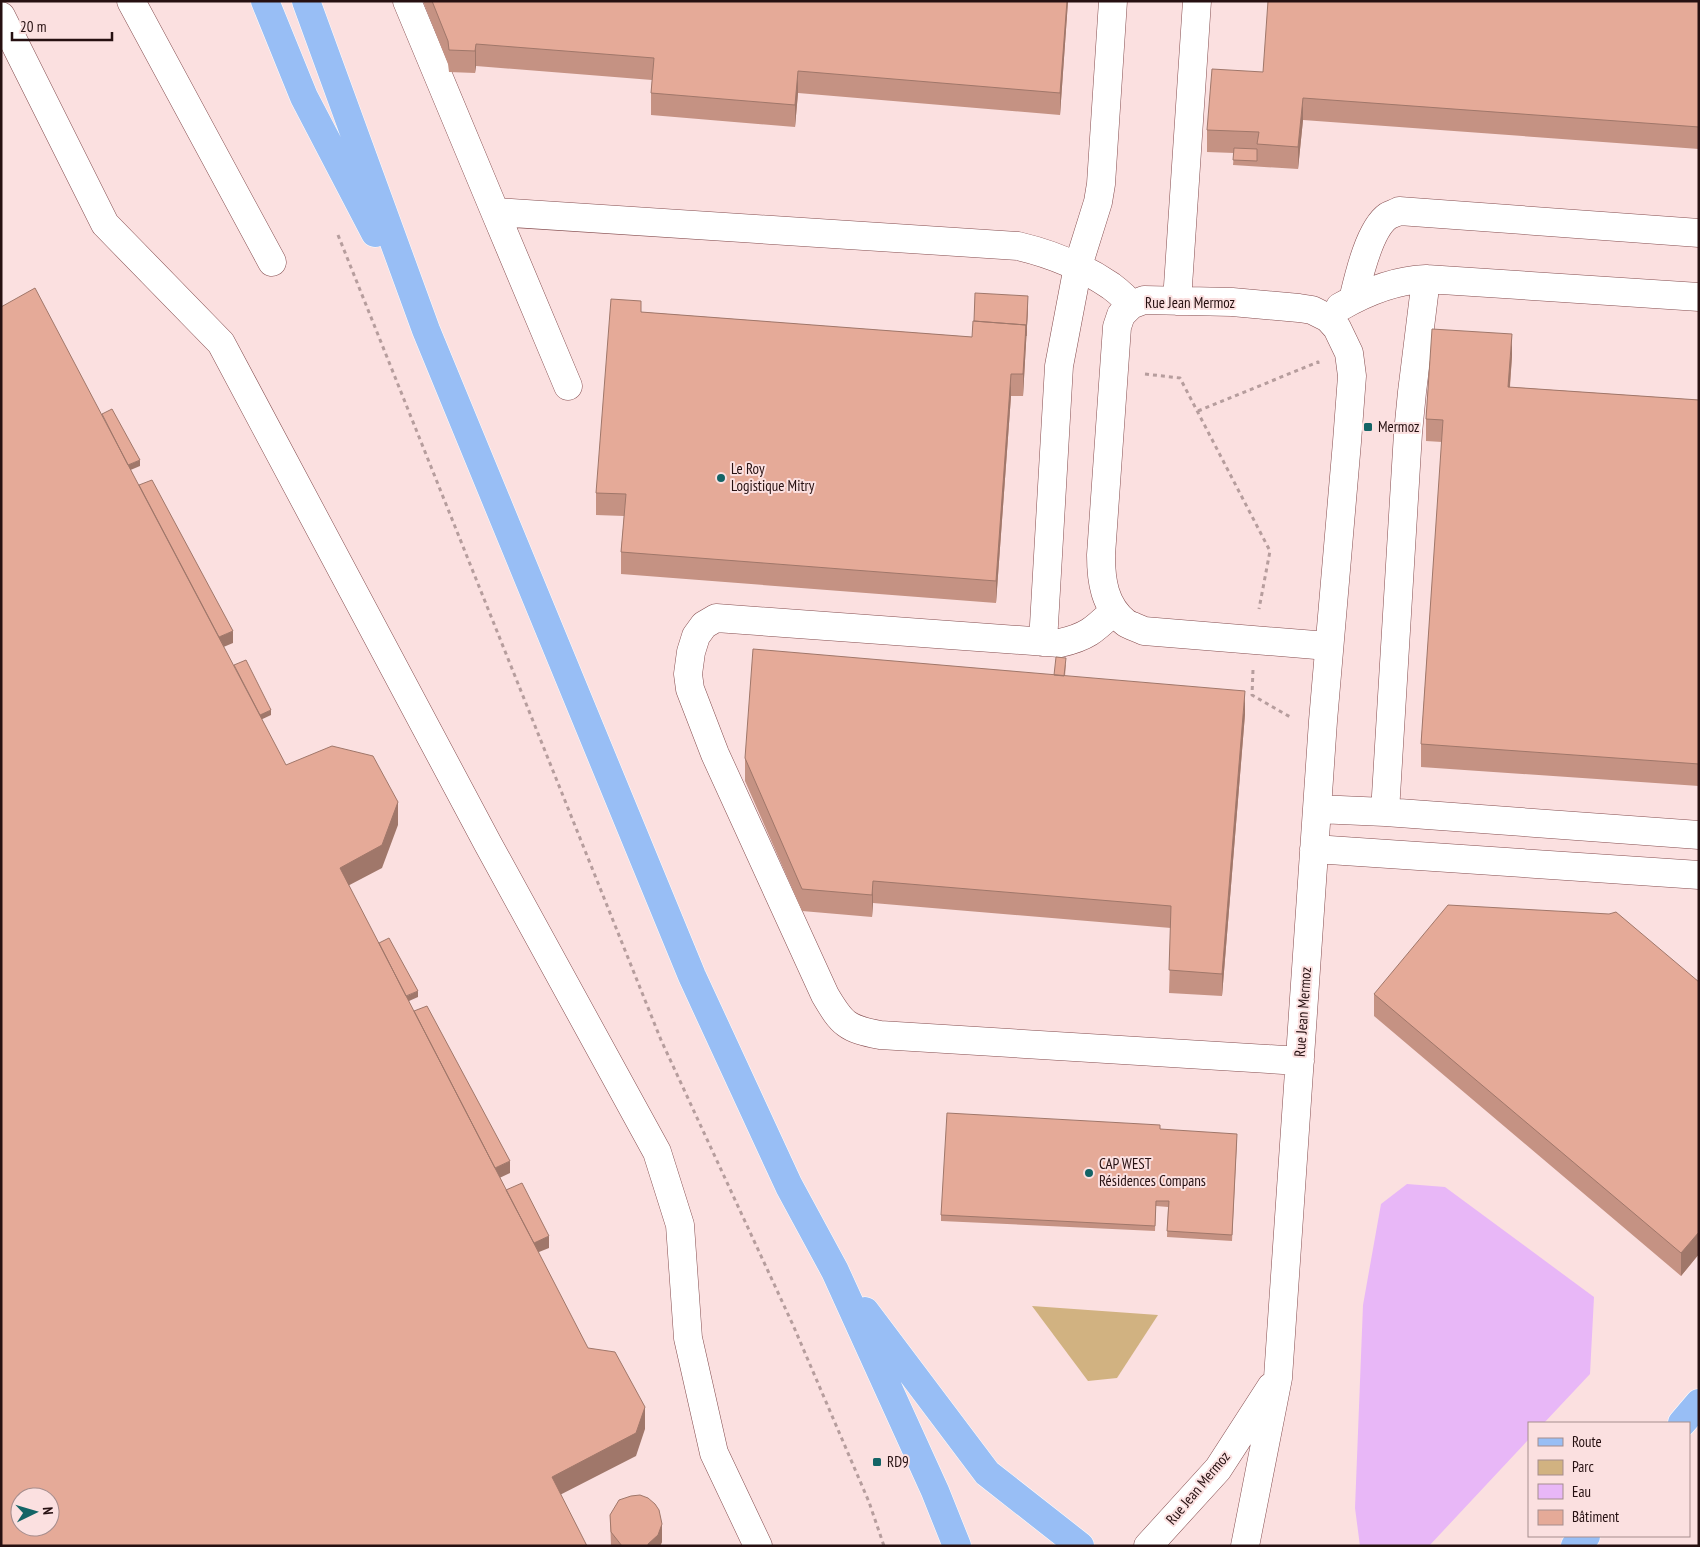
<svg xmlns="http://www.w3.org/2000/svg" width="1700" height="1547" viewBox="0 0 1700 1547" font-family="'PT Sans Narrow',sans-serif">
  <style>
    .green { fill: #d1b281 }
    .water { fill: #e8b7f7 }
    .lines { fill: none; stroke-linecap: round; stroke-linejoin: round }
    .minor-casing { stroke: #854d4f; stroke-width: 29 }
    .major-casing { stroke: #fff; stroke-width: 29 }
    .path { stroke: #b69d9d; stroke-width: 3; stroke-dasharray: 4 4; stroke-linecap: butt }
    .minor { stroke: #fff; stroke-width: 28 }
    .major { stroke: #98bef5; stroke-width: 28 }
    .wall { fill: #c59283 }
    .shaded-wall { fill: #a0776a }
    .building { fill: #e5aa98; stroke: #a0776a; fill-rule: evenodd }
    .poi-dot { fill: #146466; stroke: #fbe0e0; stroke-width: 2 }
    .labels { text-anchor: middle; stroke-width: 4; stroke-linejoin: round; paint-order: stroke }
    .street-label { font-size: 15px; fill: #261011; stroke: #fbe0e0 }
    .poi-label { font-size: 15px; fill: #261011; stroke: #fbe0e0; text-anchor: start }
  </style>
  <rect width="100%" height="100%" fill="#fbe0e0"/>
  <path class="green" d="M 1032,1306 L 1158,1315 L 1117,1378 L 1088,1381 Z"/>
  <path class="water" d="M 1407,1184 L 1445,1187 L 1594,1297 L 1590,1374 L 1544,1423 L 1529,1423 L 1529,1439 L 1429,1546 L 1360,1546 L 1355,1508 L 1363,1305 L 1381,1204 Z"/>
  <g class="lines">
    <defs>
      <path id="minor" d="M 131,1 L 272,262
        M 407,1 L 495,212
        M 1,16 L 105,224 L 221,343 L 488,844 L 657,1152 L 680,1225 L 688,1338 L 714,1453 L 758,1546
        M 1426,279 L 1412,392 L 1408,433 L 1385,812 L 1699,835
        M 1353,300 C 1358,279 1369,229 1388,216 C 1391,214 1396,213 1399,211 L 1699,233
        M 1177,301 L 1197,1
        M 1340,307 C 1366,292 1395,280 1426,279 L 1699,297
        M 568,386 L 495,212 L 1018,246 C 1052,254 1082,266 1111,286 C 1119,292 1125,297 1131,305
        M 1114,611 C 1094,630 1087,637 1060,643 L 716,618 L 704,625 L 696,636 L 691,652 L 688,674 L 690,689 L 715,754 L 825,995 C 842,1024 847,1029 880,1035 L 1300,1061
        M 1043,642 L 1059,366 L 1078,266 L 1098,202 L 1101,184 L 1113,1
        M 1317,809 L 1385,812
        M 1314,849 L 1699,875
        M 1148,1546 L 1218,1469 L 1271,1387
        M 1245,1546 L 1278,1378 L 1323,721 L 1347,442 L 1352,376 L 1349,353 L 1337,328 L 1328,318 L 1312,310 L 1299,308 L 1232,302 L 1144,300 L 1131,305 L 1121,315 L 1117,327 L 1101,555 C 1101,580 1104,606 1126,623 C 1131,626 1138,628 1144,631 L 1328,646"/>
      <path id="major" d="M 265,1 L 304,97 L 375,233
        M 306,1 L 426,330 L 692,976 L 789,1186 L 835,1271 L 935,1491 L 957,1546
        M 865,1311 L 987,1473 L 1080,1546
        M 1682,1423 L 1699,1403
        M 1575,1546 L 1586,1536"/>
    </defs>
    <use href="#minor" class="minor-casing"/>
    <use href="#major" class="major-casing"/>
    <path class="path" d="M 338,235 L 661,1040 L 793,1325 L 869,1502 L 884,1546
      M 1145,374 L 1180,378 L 1270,551 L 1259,609
      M 1198,411 L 1318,362 L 1318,364
      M 1253,670 L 1252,695 L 1292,718"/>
    <use href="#minor" class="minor"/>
    <use href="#major" class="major"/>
  </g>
  <path class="wall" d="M 424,1 L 1068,1 L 1060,115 L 798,93 L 795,127 L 651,115 L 651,93 L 652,80 L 476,66 L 475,73 L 449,72 L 448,64 L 424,4 Z
    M 1699,1 L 1699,149 L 1303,120 L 1298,169 L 1233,165 L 1234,153 L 1207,152 L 1207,130 L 1263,72 Z
    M 1028,308 L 1023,396 L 1011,396 L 996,603 L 621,574 L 621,552 L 624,516 L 596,515 L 596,493 L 641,312 L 972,337 Z
    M 1512,356 L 1510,387 L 1699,400 L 1699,786 L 1421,767 L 1421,744 L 1442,442 L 1426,441 L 1426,419 Z
    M 1066,664 L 1065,676 L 1245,714 L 1222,996 L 1169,993 L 1171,928 L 873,903 L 872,917 L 802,911 L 745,781 L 745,758 L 1054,675 Z
    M 1699,982 L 1699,1254 L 1681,1276 L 1374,1016 L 1374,994 Z
    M 1160,1129 L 1237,1140 L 1232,1241 L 1167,1237 L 1168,1207 L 1156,1206 L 1155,1231 L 941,1221 L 941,1215 Z
    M 610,1515 L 662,1542 L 660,1546 L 611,1546 Z"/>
  <path class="shaded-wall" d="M 1067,1 L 1068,1 L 1060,115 L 1060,93 Z
    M 476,44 L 476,66 L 475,73 L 475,51 Z
    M 798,71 L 798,93 L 795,127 L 795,105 Z
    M 1303,98 L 1303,120 L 1298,169 L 1298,147 Z
    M 1028,296 L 1028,308 L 1023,396 L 1023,374 Z
    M 1512,334 L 1512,356 L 1508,409 L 1508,387 Z
    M 1011,374 L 1011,396 L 996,603 L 996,581 Z
    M 140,460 L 140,466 L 121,474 L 121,468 Z
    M 233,631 L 233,643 L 214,651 L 214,639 Z
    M 1245,691 L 1245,714 L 1222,996 L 1222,974 Z
    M 271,710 L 271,715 L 252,724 L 252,718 Z
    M 398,802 L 398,825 L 382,868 L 340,890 L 340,868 Z
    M 873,881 L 873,903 L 872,917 L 872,895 Z
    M 418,991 L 418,997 L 400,1005 L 400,999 Z
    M 510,1161 L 510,1173 L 491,1182 L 491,1170 Z
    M 1699,1232 L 1699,1254 L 1681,1276 L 1681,1253 Z
    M 549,1236 L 549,1248 L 529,1256 L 529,1245 Z
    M 645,1407 L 645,1429 L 636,1456 L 552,1499 L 552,1477 Z
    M 662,1524 L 662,1542 L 660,1546 L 648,1546 L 648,1544 Z"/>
  <path class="building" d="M 432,1 L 1067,1 L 1060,93 L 798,71 L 795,105 L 651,93 L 654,58 L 476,44 L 475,51 L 449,50 L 448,41 Z
    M 1268,1 L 1699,1 L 1699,127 L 1303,98 L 1298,147 L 1257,144 L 1259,132 L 1207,130 L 1212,69 L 1263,72 Z
    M 1234,148 L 1257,149 L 1257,161 L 1233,160 Z
    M 35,288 L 286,765 L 332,746 L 373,756 L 398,802 L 382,845 L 340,868 L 588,1348 L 615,1352 L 645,1407 L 636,1433 L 552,1477 L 587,1546 L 1,1546 L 1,307 ZM 20,1497 L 50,1497 L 50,1527 L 20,1527 Z
    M 975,293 L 1028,296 L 1026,336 L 1026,325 L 974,321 Z
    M 611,299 L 641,301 L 641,312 L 972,337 L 973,321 L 1026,325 L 1023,374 L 1011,374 L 996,581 L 621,552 L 626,494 L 596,493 Z
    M 1432,329 L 1512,334 L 1508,387 L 1699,400 L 1699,764 L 1421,744 L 1443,420 L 1426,419 Z
    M 112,409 L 140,460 L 128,465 L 102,414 Z
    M 152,480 L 233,631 L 219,637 L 139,485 Z
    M 753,649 L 1245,691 L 1222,974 L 1169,970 L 1171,906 L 873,881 L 872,895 L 802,889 L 745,758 Z
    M 1056,657 L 1066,658 L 1064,676 L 1054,675 Z
    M 246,660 L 271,710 L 260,715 L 234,665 Z
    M 1448,905 L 1609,914 L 1616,912 L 1699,982 L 1699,1232 L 1681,1253 L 1374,994 Z
    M 389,938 L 418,991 L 406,996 L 379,943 Z
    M 427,1006 L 510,1161 L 495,1168 L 414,1011 Z
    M 947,1113 L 1160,1125 L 1160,1129 L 1237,1134 L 1232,1235 L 1167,1231 L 1169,1201 L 1156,1201 L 1155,1226 L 941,1215 Z
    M 522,1183 L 549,1236 L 534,1243 L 506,1190 Z
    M 640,1495 L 648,1498 L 655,1504 L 659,1510 L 662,1524 L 658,1535 L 648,1544 L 648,1546 L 622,1546 L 611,1532 L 610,1515 L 619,1500 L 631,1496 Z"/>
  <g class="poi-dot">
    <rect x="1363" y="422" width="10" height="10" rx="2.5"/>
    <circle cx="721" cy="478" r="5"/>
    <circle cx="1089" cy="1173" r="5"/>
    <rect x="872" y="1457" width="10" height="10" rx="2.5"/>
  </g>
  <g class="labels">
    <g class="street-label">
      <text x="1190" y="308">Rue Jean Mermoz</text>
      <text transform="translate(1303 1012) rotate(-86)" y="5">Rue Jean Mermoz</text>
      <text transform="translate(1198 1488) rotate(-50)" y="5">Rue Jean Mermoz</text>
    </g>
    <g class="poi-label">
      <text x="1378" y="432">Mermoz</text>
      <text x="731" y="474">Le Roy<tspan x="731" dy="17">Logistique Mitry</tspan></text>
      <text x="1099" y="1169">CAP WEST<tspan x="1099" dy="17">Résidences Compans</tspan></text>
      <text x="887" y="1467">RD9</text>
    </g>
  </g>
  <rect width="1700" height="1547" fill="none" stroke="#261011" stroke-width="5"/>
  <rect x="1528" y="1422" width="162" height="115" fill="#fbe0e0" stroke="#a68d8d"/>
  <rect x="1538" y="1438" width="25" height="8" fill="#98bef5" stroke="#a68d8d"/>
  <text x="1572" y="1447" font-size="15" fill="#261011">Route</text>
  <rect x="1538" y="1460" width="25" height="15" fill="#d1b281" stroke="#a68d8d"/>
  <text x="1572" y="1472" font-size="15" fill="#261011">Parc</text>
  <rect x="1538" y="1484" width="25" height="15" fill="#e8b7f7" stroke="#a68d8d"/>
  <text x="1572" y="1497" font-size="15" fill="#261011">Eau</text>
  <rect x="1538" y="1510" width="25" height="15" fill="#e5aa98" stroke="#a68d8d"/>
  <text x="1572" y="1522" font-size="15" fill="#261011">Bâtiment</text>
  <g transform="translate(35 1512) rotate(85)"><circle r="24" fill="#fbe0e0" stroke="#a68d8d"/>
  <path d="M0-4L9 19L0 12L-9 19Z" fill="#146466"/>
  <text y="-8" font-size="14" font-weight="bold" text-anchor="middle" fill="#261011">N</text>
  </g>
  <path d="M12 32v8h100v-8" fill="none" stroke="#261011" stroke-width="2.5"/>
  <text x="20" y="32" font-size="15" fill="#261011" stroke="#fbe0e0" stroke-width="4" paint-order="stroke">20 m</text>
</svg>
